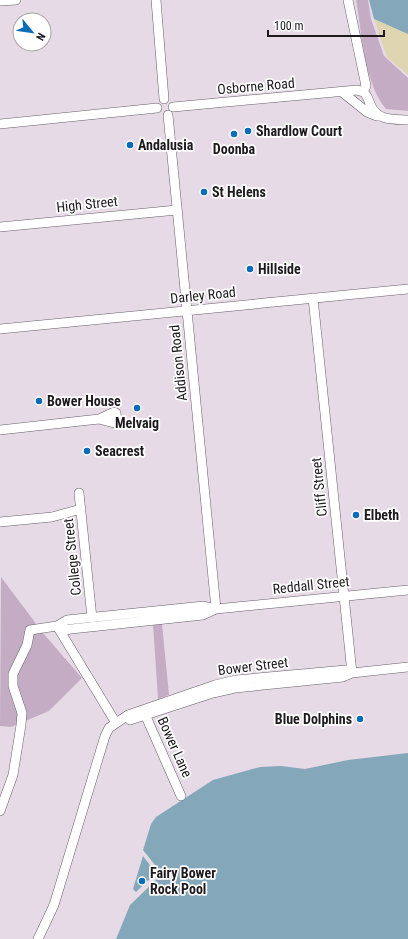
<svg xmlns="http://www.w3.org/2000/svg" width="408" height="939" viewBox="0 0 408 939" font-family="'Roboto Condensed',sans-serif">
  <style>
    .green { fill: #c4adc4 }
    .sand { fill: #dfd5b0 }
    .water { fill: #85a7ba }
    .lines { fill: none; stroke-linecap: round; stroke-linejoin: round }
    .minor-casing { stroke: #685e68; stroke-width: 10 }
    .minor { stroke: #fff; stroke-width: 9 }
    .poi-dot { fill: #086cb8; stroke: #fff; stroke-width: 1.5 }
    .labels { text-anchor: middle; stroke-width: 3.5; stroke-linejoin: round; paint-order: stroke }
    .street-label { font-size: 14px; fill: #1d191d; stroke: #fff }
    .poi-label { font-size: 14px; font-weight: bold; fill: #1d191d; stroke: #fff; text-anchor: start }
  </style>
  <rect width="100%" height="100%" fill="#e6dae6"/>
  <path class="green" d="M 356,0 L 368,0 L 371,19 L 384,56 L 408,78 L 408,111 L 386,109 C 364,83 362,33 356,0 Z
    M 1,577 L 43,633 L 82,678 L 49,711 L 11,727 L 0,726 Z
    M 153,624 L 162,624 L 169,695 L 158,699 Z"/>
  <path class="sand" d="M 374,19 L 408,34 L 408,75 L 387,57 Z"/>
  <path class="water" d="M 369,0 L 408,0 L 408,34 L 374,19 Z
    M 408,753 L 408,939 L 116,939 L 130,905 L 157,879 L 156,877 L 159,870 L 143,850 L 151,824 L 156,817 L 213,780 L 260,767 L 281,766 L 305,769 L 348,760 Z
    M 143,856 L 156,873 L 136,892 L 133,889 Z"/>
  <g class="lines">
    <defs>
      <path id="minor" d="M 156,0 L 164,99
        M 348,0 L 366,86 L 363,92
        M 0,1 L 16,0
        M 342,92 L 367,112 L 377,116
        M 363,92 C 368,95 368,100 371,106 C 378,121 394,119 408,120
        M 173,107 L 357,90 L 363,92
        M 168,115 L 216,609
        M 0,124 L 157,108
        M 0,227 L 177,210
        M 313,298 L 352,673
        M 0,329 L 408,289
        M 0,430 L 99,419 L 114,412 L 116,413 L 117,421 L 114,423 L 99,419
        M 79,493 L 92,618
        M 0,522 L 52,517 L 81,509
        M 57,626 L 67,620 L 204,606 L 216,609 L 408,590
        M 57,626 L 116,723
        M 144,712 L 181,796
        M 130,720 L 213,693 L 235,688 L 343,677 L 352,673 L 408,667
        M 0,811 L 13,775 L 21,725 L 22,713 L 13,686 L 13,674 L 27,645 L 30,630 L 57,626 L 66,630 L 71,629 L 203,615 L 216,609
        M 38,939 L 54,905 L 105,736 L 109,728 L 128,715 L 215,685 L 236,680 L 346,670 L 352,673"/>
    </defs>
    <use href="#minor" class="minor-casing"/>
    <use href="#minor" class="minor"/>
  </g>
  <g class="poi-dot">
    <circle cx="248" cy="131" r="4"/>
    <circle cx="234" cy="134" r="4"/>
    <circle cx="130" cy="145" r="4"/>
    <circle cx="204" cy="192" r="4"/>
    <circle cx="250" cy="269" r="4"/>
    <circle cx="39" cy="401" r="4"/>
    <circle cx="137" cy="408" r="4"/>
    <circle cx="87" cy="451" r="4"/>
    <circle cx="356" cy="515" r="4"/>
    <circle cx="360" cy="719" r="4"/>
    <circle cx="142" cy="881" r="4"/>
  </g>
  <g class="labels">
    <g class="street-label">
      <text transform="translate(256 86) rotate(-5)" y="5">Osborne Road</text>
      <text transform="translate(87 204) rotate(-6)" y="5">High Street</text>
      <text transform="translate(203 295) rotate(-6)" y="5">Darley Road</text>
      <text transform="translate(178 363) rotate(-96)" y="5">Addison Road</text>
      <text transform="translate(319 487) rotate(-96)" y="5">Cliff Street</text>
      <text transform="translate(72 557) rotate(-96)" y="5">College Street</text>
      <text transform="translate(311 585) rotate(-6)" y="5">Reddall Street</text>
      <text transform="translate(253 666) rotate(-7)" y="5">Bower Street</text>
      <text transform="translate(175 747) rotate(66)" y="5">Bower Lane</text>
    </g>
    <g class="poi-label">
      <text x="256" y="136">Shardlow Court</text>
      <text x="138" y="150">Andalusia</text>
      <text x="234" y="154" text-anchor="middle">Doonba</text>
      <text x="212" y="197">St Helens</text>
      <text x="258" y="274">Hillside</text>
      <text x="47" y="406">Bower House</text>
      <text x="137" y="428" text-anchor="middle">Melvaig</text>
      <text x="95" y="456">Seacrest</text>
      <text x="364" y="520">Elbeth</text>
      <text x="352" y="724" text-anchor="end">Blue Dolphins</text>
      <text x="150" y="878">Fairy Bower<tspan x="150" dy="16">Rock Pool</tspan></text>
    </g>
  </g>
  <g transform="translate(32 32) rotate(119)"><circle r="19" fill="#ffffff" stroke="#a5a3a5"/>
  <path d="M0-3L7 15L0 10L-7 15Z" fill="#086cb8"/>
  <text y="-6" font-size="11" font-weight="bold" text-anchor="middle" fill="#1d191d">N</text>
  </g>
  <path d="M268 30v6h116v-6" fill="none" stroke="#1d191d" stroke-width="2"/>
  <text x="274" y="30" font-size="12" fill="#1d191d" stroke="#ffffff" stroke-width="3" paint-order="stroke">100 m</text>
</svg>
